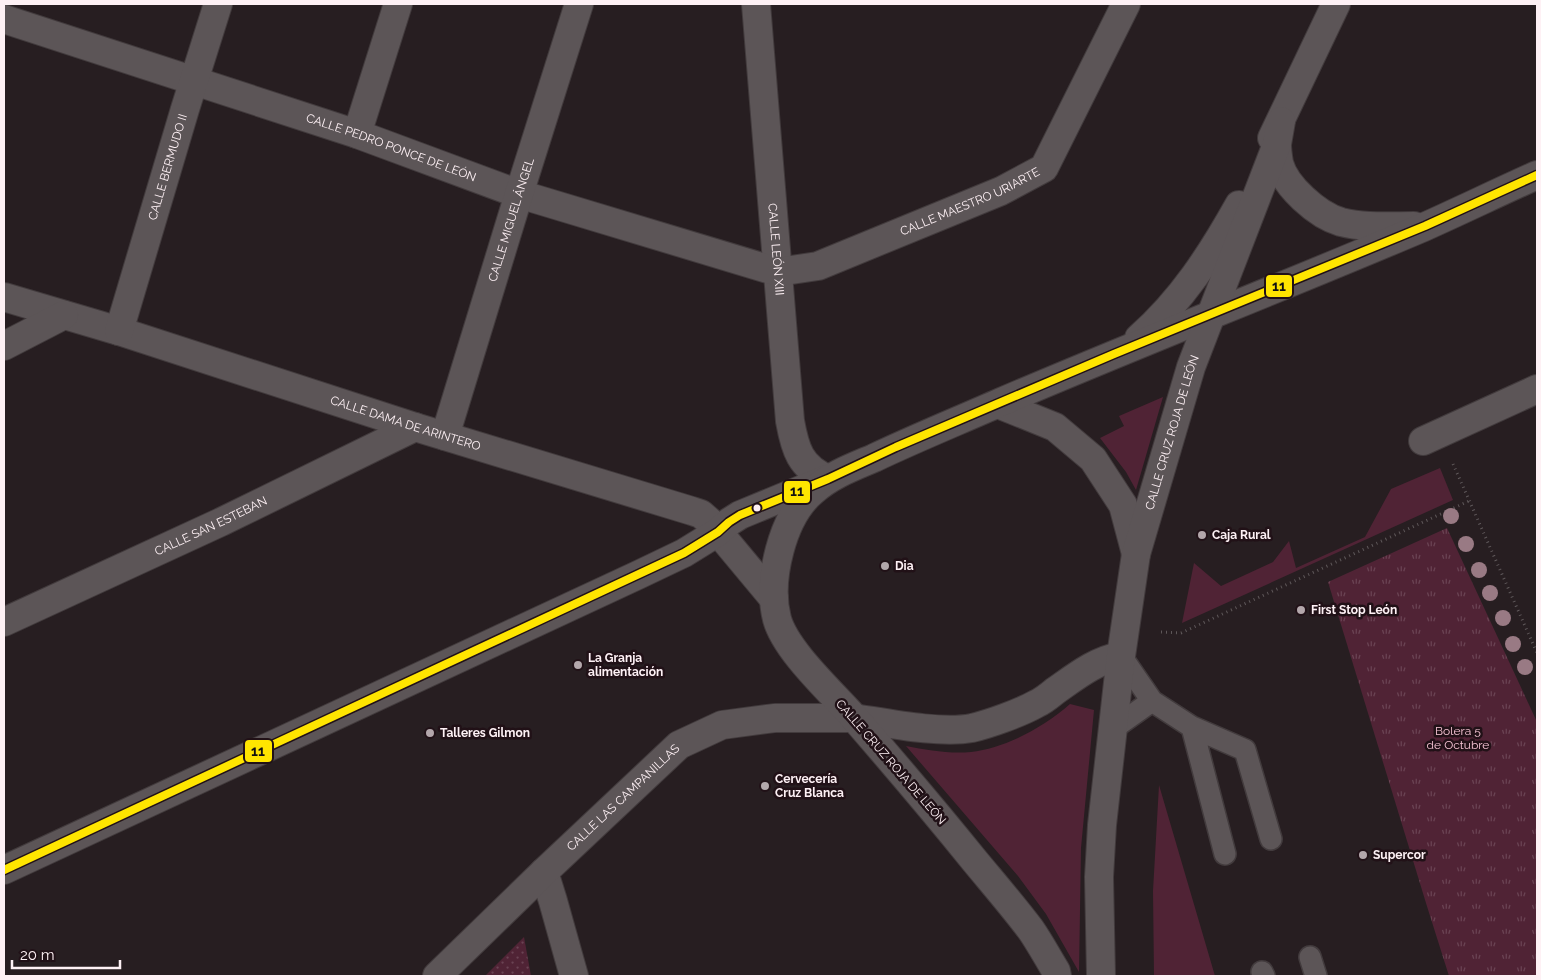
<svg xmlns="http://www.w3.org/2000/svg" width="1541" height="980" viewBox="0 0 1541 980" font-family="Raleway,sans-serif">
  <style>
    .grass { fill: #502335 }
    .park { fill: url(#park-tufts) }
    .garden { fill: url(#garden-dots) }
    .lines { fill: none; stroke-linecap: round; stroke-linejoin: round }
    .service-casing { stroke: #423b3d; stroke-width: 24 }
    .minor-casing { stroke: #423b3d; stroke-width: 30 }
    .secondary-casing { stroke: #423b3d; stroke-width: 30 }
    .path { stroke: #5f585a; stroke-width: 3; stroke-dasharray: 1 4; stroke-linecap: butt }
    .service { stroke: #5c5557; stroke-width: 21 }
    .minor { stroke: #5c5557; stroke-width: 28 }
    .secondary { stroke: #5c5557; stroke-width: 28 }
    .bus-1-casing { stroke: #211117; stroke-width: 11 }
    .bus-1 { stroke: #ffe500; stroke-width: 8 }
    .tree { fill: #997a84 }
    .bus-dot { fill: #fef1f5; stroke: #211117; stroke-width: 2 }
    .poi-dot { fill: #b3a7ab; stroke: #211117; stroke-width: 2 }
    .labels { text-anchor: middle; stroke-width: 5; stroke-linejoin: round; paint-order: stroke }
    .street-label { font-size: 12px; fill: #fef1f5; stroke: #211117 }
    .poi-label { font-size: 12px; font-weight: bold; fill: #fef1f5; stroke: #211117; text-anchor: start }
    .park-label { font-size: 12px; fill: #f7c5d5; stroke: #211117 }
    .line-badge { stroke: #211117; stroke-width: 2 }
    .pale-badge-label { font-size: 14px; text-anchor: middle; font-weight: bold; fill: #111 }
  </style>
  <defs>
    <pattern id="park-tufts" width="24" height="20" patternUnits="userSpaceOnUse" patternTransform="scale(1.25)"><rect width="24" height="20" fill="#502335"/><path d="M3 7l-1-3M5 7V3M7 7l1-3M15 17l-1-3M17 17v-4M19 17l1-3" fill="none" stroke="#6a4353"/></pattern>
    <pattern id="garden-dots" width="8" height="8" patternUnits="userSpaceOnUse" patternTransform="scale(1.25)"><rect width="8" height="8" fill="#502335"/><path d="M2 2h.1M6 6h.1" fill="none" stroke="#6a4353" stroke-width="1.8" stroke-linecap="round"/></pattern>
  </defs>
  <rect width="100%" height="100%" fill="#271e21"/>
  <path class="grass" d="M 1163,397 L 1136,490 L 1126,472 L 1100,438 L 1124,426 L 1119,416 Z
    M 1440,468 L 1453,500 L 1182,623 L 1194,563 L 1221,586 L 1273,562 L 1289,541 L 1296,568 L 1365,537 L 1391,489 Z
    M 1070,704 L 1094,710 L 1081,848 L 1079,972 L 1046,914 L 1018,876 L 906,746 C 927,750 949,754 971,752 C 1006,748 1044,727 1070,704 Z
    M 1159,785 L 1215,976 L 1154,976 L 1153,891 Z"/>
  <path class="park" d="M 1447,528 L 1537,722 L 1537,976 L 1449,976 L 1426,903 L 1328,582 Z"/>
  <path class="garden" d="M 524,937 L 531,976 L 485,976 Z"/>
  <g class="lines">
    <defs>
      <path id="service" d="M 1121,656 L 1152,701 L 1192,727 L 1225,854
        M 1192,727 L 1245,750 L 1271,839
        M 1114,728 L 1152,701
        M 1310,957 L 1316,976
        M 1262,972 L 1264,976"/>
      <g id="minor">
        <path id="s1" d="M 756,4 L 790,421 C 795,449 800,467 828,479"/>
        <path id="s2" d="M 4,19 L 357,134 L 519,194 L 778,272 L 818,266 L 1001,191 L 1044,168 L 1126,4"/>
        <path d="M 357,134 L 398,4"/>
        <path id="s3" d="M 4,297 L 119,331 L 415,427 L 692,511 L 701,514 L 709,521 L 774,599"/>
        <path id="s4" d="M 119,331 L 185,109 L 218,4"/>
        <path d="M 4,346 L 64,315"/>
        <path id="s5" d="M 445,436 L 519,194 L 579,4"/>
        <path d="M 1423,441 L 1537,389"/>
        <path id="s6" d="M 4,622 L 221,522 L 415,427"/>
        <path d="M 4,870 L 638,575 L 684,553 L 718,532 L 729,522 L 740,515 L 827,479"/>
        <path d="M 544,872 L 553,901 L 574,976"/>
        <path id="s7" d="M 437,976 L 544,872 L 679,745 L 722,725 L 775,718 L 854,718"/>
      </g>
      <g id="secondary">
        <path d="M 1272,138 L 1336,4"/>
        <path d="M 1277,144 C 1277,150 1278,157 1279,163 C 1285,186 1317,215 1341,222 C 1364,228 1390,226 1414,226"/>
        <path d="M 1139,338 C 1182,300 1211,255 1239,205"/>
        <path d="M 998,404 L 1055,427 L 1093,459 L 1123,505 L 1136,554"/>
        <path d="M 854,718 C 887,723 940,734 972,728 C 989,724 1020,713 1036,704 C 1043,701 1049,696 1055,691 C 1075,677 1096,660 1121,656"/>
        <path d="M 1057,976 L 1056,971 C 1048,958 1040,943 1031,930 C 1013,906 993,883 974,860 C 936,813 897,767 858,722 C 835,695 786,652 777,619 C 767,580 782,517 813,491 C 831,475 853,467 874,458 C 916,438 958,421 1001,402 C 1141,342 1283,287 1424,227 C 1462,210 1499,192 1537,175"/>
        <path id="s8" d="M 1101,976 L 1099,877 L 1102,825 L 1121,656 L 1136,554 L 1191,367 L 1277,144 L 1281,121"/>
      </g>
    </defs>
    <use href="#service" class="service-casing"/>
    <use href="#minor" class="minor-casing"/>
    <use href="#secondary" class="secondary-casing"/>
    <path class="path" d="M 1453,464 L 1537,653
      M 1161,632 L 1181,633 L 1469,501"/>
    <use href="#service" class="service"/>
    <use href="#minor" class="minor"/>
    <use href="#secondary" class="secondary"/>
    <defs>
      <path id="bus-1" d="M 4,870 L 684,553 L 718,532 L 729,522 L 740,515 L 828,479 L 896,447 L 1114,354 L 1425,226 L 1537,175"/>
    </defs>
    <use href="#bus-1" class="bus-1-casing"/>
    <use href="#bus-1" class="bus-1"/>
  </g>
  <g class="tree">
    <circle cx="1451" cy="516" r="8"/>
    <circle cx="1466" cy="544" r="8"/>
    <circle cx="1479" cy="570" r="8"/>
    <circle cx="1490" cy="593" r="8"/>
    <circle cx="1503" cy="618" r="8"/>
    <circle cx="1513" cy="644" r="8"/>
    <circle cx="1525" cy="667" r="8"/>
  </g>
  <circle class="bus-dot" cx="757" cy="508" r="4.5"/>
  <g class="poi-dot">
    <circle cx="1202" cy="535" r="5"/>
    <circle cx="885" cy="566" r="5"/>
    <circle cx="1301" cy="610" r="5"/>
    <circle cx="578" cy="665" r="5"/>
    <circle cx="430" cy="733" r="5"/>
    <circle cx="765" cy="786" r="5"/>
    <circle cx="1363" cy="855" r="5"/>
  </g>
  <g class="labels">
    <g class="street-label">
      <text dy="4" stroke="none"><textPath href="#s2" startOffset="408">CALLE PEDRO PONCE DE LEÓN</textPath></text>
      <text dy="4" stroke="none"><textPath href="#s4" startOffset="171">CALLE BERMUDO II</textPath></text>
      <text dy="4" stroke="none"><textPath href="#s2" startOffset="1020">CALLE MAESTRO URIARTE</textPath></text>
      <text dy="4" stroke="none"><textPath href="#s5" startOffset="226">CALLE MIGUEL ÁNGEL</textPath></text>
      <text dy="4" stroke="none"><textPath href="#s1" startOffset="246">CALLE LEÓN XIII</textPath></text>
      <text dy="4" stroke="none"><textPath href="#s3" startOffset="421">CALLE DAMA DE ARINTERO</textPath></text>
      <text dy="4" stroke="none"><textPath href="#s8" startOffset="551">CALLE CRUZ ROJA DE LEÓN</textPath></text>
      <text dy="4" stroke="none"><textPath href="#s6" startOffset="228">CALLE SAN ESTEBAN</textPath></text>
      <text transform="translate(891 762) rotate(49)" y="4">CALLE CRUZ ROJA DE LEÓN</text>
      <text dy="4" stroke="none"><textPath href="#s7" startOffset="258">CALLE LAS CAMPANILLAS</textPath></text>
    </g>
    <g class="poi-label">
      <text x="1212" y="539">Caja Rural</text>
      <text x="895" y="570">Dia</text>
      <text x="1311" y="614">First Stop León</text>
      <text x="588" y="662">La Granja<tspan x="588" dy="14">alimentación</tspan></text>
      <text x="440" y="737">Talleres Gilmon</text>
      <text x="775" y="783">Cervecería<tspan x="775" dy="14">Cruz Blanca</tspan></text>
      <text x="1373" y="859">Supercor</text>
    </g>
    <g class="park-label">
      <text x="1458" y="735">Bolera 5<tspan x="1458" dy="14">de Octubre</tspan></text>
    </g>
  </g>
  <g class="line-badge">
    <rect x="1265" y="274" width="28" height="24" rx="5" fill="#ffe500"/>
    <rect x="783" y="480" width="28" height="24" rx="5" fill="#ffe500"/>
    <rect x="244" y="739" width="29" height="24" rx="5" fill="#ffe500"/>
  </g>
  <g class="pale-badge-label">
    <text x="1279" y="291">11</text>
    <text x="797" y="496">11</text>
    <text x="258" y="756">11</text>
  </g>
  <rect width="1541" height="980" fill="none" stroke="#fef1f5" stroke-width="10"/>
  <path d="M12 960v8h108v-8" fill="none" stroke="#fef1f5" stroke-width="2.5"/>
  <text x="20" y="960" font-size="15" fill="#fef1f5" stroke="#211117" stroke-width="4" paint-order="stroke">20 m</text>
</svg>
